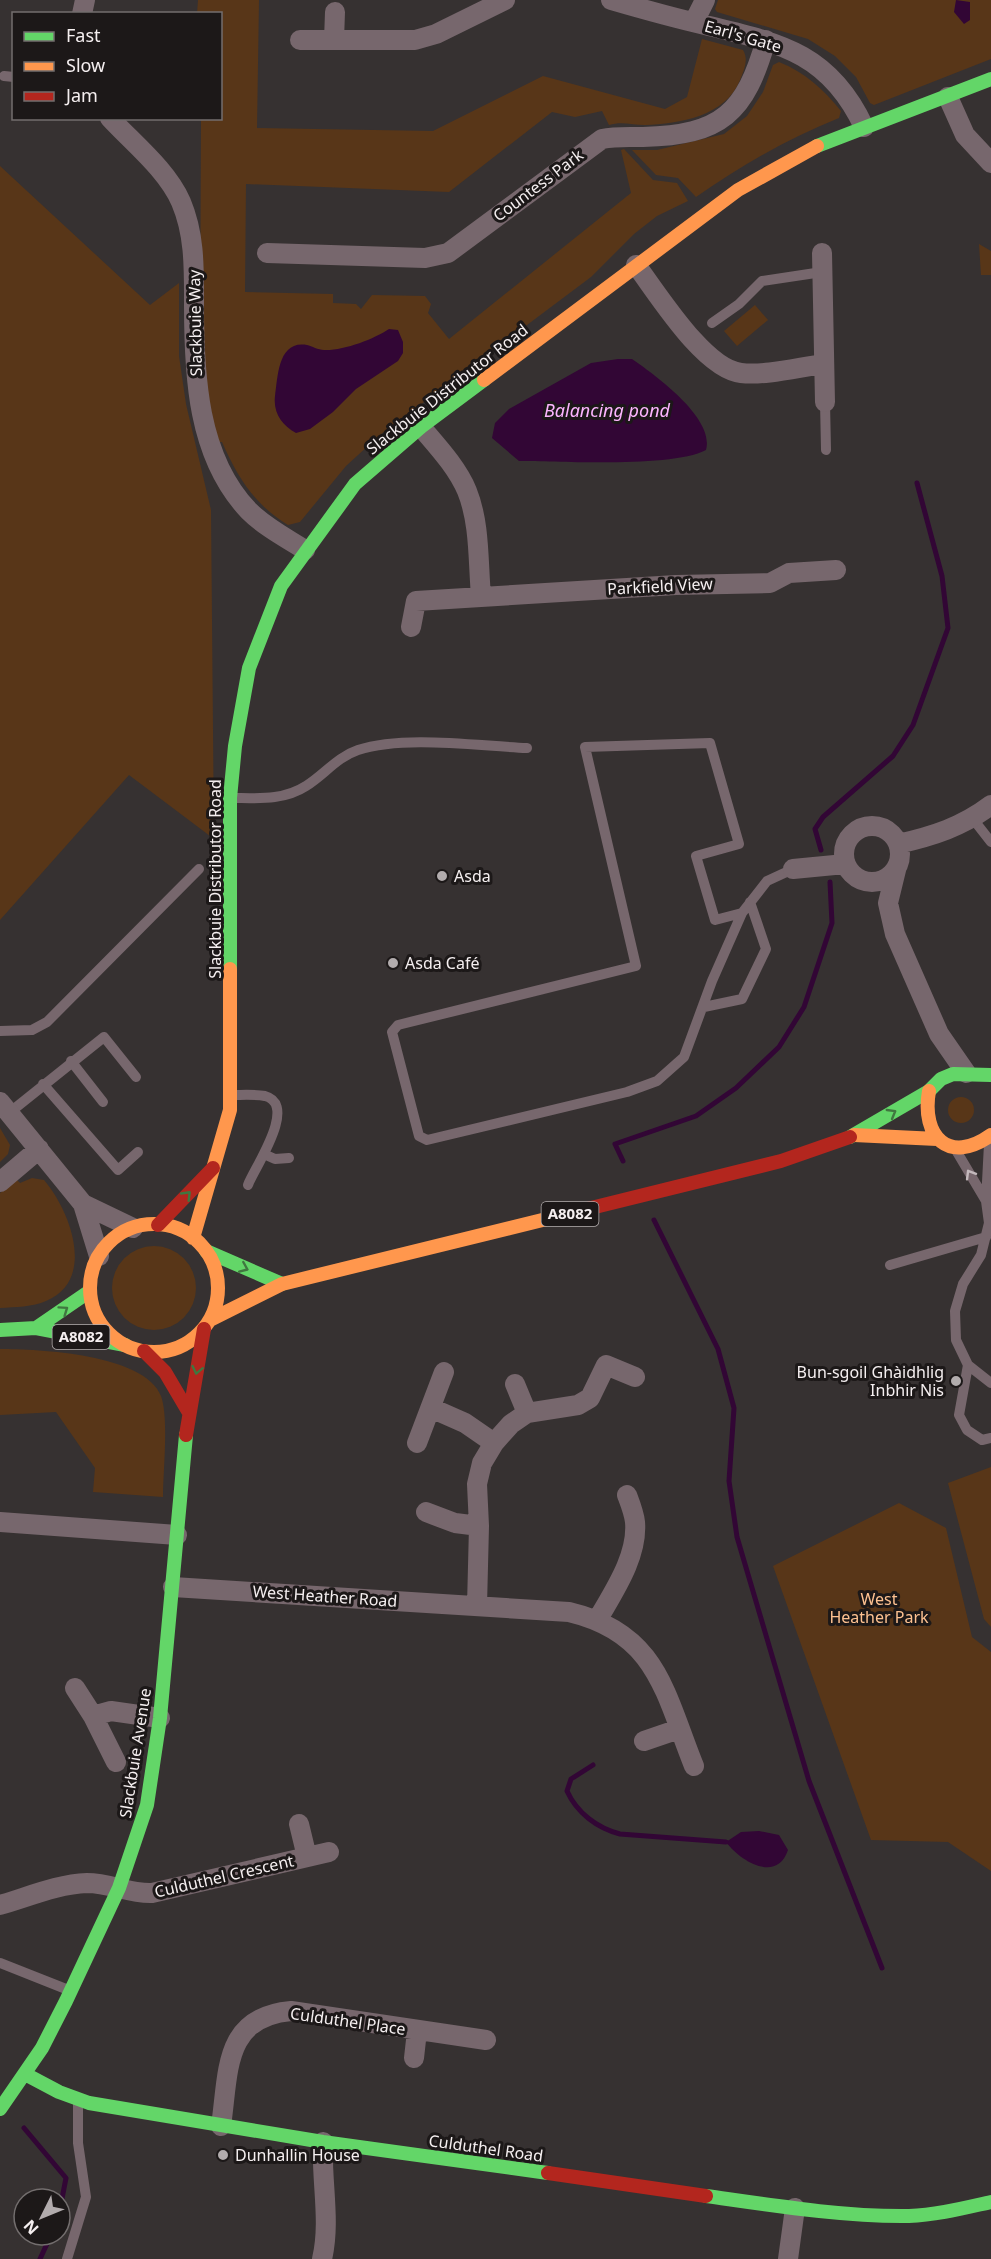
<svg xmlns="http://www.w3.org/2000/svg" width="991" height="2259" viewBox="0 0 991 2259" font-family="'Noto Sans',sans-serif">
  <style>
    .green { fill: #583618 }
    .water { fill: #320635 }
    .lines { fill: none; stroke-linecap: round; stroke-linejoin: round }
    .stream { stroke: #320635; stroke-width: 5 }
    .lane { stroke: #77676d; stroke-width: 10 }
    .street { stroke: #77676d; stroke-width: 20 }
    .fast { stroke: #63d668; stroke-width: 14 }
    .slow { stroke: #ff974d; stroke-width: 14 }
    .jam { stroke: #b3261e; stroke-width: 14 }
    .oneway { stroke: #407740 }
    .oneway2 { stroke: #c3b9bc }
    .poi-dot { fill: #b2acad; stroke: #1c1818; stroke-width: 2 }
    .labels { text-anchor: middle; stroke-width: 6; stroke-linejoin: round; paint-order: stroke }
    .shield { fill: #1c1818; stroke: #b4aeaf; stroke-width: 1.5 }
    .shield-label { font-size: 15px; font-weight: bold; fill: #f5eff0 }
    .street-label { font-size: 16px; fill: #f5eff0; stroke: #1c1818 }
    .poi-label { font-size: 16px; fill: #f5eff0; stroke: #1c1818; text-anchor: start }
    .park-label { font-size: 16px; fill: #fec291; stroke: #1c1818 }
    .water-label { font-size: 18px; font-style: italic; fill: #fcb4fe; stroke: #1c1818 }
  </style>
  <rect width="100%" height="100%" fill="#363131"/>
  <path class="green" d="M 198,0 L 259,0 L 257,128 L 433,131 L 543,76 L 665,109 L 687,97 L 702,39 L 743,50 C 749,60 744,70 740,80 C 726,116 679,124 645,125 C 633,125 621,121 609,125 L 602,111 L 575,117 L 552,112 L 449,192 L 246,184 L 245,292 L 333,294 L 333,303 L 356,304 L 361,309 L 372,295 L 425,296 L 431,304 L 428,313 L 449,339 L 631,193 L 621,150 L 624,149 L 653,180 L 677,183 L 688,201 L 657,216 L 634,234 L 591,277 L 380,435 L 346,466 L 300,522 L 288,525 C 254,504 238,478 222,442 L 217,442 L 200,353 L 201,119 L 220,118 L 220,14 L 197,14 Z
    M 718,0 L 991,0 L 991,59 L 874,105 L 870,103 L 856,77 L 835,56 L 808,39 L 717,12 L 715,9 Z
    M 779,62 C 806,73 823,89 841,111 L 839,118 C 787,139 742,165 696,197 L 678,178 L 656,175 L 632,150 L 657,150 L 724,134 L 747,116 L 763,92 L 773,65 Z
    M 0,166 L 150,305 L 179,283 L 179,356 L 186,404 L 211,510 L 214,839 L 129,775 L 0,920 Z
    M 979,244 L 991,251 L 991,275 L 981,275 Z
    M 755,305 L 768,320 L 737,346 L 724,331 Z
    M948 1110a13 13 0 1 1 26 0a13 13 0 1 1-26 0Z
    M 0,1128 L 10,1145 L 8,1154 L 0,1162 Z
    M 32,1178 L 44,1180 C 70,1210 97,1280 46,1301 C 33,1307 15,1307 0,1308 L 0,1193 L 16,1179 L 20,1183 Z
    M112 1288a42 42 0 1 1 84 0a42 42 0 1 1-84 0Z
    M 0,1349 C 38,1349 145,1354 161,1396 C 169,1418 163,1471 163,1497 L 93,1492 L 95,1468 L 56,1412 L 0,1415 Z
    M 991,1467 L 991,1627 L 984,1619 L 948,1483 Z
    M 899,1503 L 946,1528 L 972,1637 L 991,1652 L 991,1871 L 948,1842 L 871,1840 L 773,1566 Z"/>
  <path class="water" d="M 956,0 L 970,2 L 970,20 L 964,24 L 954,12 Z
    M 389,329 L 398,330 L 403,342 L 403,353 L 398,361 L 356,389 L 333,412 L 310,429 L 296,433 C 282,425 273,413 275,396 C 278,376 278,340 307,345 C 312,346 318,350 324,350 C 343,351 374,339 389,329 Z
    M 618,359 L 632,359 C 655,375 715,418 706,450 C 672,468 561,461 519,461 L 492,438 L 495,423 L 509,409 L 591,363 Z
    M 759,1831 L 779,1835 L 788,1850 C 777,1883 741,1862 726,1842 L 741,1832 Z"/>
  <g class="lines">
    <path class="stream" d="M 821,850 L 815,829 L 823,817 L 893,756 L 913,725 L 948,628 L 942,576 L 917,483
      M 623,1161 L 615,1144 L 696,1116 L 736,1088 L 779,1047 L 804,1007 L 832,923 L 830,882
      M 654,1220 L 718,1349 L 734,1408 L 729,1481 L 737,1537 L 809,1781 L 882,1968
      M 593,1765 L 571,1779 L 567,1791 C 577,1813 597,1828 620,1834 L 726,1842
      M 24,2128 L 66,2178 L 60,2209
      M 40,2259 L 51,2235"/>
    <path class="lane" d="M 4,76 L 14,77
      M 712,323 L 739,304 L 762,281 L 822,272
      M 825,402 L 826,450
      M 230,798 C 256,798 283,801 306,786 C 324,775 337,757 358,750 C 405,735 477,746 527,748
      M 973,819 L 991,842
      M 742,913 L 715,920 L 696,856 L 739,844 L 710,743 L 585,747 L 636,966 L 398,1025 L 392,1032 L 419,1136 L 427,1140 L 627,1092 L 657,1081 L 684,1057 L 712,981 L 742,913 L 767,881 L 793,869
      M 704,1007 L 742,999 L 766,949 L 750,902
      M 0,1031 L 32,1030 L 47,1022 L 199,869
      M 71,1061 L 103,1102
      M 43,1084 L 118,1170 L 138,1152
      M 232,1095 C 242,1095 255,1094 265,1096 C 299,1105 253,1170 248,1185
      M 9,1113 L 104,1037 L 136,1077
      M 989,1144 L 986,1201 L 989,1223 L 981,1255 L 963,1284 L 955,1311 L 956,1340 L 968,1365 L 991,1383
      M 957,1152 L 986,1201
      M 266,1155 L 275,1159 L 289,1158
      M 890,1265 L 986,1237
      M 968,1365 L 959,1415 L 967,1430 L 982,1440 L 991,1438
      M 0,1963 L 71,1991
      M 67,2259 L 86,2197 L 78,2143 L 78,2102"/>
    <path class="street" d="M 611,0 C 642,9 674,18 705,25 C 779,43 829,52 864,127
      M 82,14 L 85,0
      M 694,22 L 705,0
      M 300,40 L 415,40 L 436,34 L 505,0
      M 334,40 L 335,12
      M 948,97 L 965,135 L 991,163
      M 110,118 C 134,144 167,170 181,202 C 195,235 194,269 194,305 C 194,374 197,457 249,511 C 265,527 286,538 305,550
      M 267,253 L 425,258 L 448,253 L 602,139 C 616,136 629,137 643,137 C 722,135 745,113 766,40
      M 822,253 L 825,402
      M 636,265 C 658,294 704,369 741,373 C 765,376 800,367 824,364
      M 421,427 C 437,446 457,467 467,491 C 480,523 478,562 481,596
      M 411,627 L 416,601 L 676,585 L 770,583 L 789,573 L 836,570
      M844 854a28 28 0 1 1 56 0a28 28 0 1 1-56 0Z
      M 898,844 C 933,836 962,827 991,805
      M 897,866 L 888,903 L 895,934 L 939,1034 L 966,1073
      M 793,869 L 845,864
      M 0,1102 L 83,1204 L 99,1256
      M 0,1182 L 39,1149
      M 83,1204 L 133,1228
      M 515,1384 L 527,1413
      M 431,1408 L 465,1423 L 494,1443
      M 417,1443 L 444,1372
      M 426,1512 L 455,1523 L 479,1526
      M 0,1522 L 177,1535
      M 173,1587 L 569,1612 C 657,1633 664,1691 694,1766
      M 477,1606 L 479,1526 L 477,1484 L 482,1463 L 494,1443 L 511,1424 L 527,1413 L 578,1405 L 590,1398 L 606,1365 L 635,1377
      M 598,1619 C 614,1591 638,1556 635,1522 C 634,1513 630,1503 627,1495
      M 75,1688 L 93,1716 L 116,1762
      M 93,1716 L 111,1711 L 160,1718
      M 644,1741 L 679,1729
      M 299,1824 L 307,1857
      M 0,1905 C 28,1897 58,1884 87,1883 C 110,1883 130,1894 152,1893 L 329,1852
      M 414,2058 L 417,2031
      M 221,2126 C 229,2071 223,2017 291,2011 L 486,2040
      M 322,2259 C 331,2222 321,2180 323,2142
      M 788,2259 L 795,2208"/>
    <path class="fast" d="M 817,146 L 991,79
      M 230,969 L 230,798 L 235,746 L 249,668 L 281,586 L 355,484 L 421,427 L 484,380
      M 850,1137 L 929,1091 L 941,1079 L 953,1074 L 991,1075
      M 206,1251 L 282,1284
      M 36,1328 L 90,1291
      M 0,1330 L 36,1328 L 125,1345
      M 25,2074 L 59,2092 L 89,2103 L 323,2142 L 548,2173
      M 0,2109 L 42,2048 L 66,2001 L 119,1888 L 147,1805 L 160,1718 L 186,1435
      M 706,2196 C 770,2205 844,2217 909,2216 C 937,2215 964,2208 991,2202"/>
    <path class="slow" d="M 484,380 L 738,190 L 817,146
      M 929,1091 C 921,1137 949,1165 991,1135
      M 854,1135 L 937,1139
      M90 1288a64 64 0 1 1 128 0a64 64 0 1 1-128 0Z
      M 193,1238 L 230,1110 L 230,969
      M 210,1320 L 282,1284 L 587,1209"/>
    <path class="jam" d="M 587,1209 L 781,1161 L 850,1137
      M 158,1225 L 213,1168
      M 144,1351 L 165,1372 L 188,1411
      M 186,1435 L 204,1329
      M 548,2173 L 706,2196"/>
  </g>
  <defs><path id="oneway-chevron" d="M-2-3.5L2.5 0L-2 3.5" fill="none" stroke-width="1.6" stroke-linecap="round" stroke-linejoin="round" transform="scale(1.5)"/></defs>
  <g class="oneway">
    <use href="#oneway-chevron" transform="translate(892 1113) rotate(-30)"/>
    <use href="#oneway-chevron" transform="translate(187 1195) rotate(-46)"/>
    <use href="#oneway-chevron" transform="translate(244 1268) rotate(23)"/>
    <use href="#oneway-chevron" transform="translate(64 1310) rotate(-35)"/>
    <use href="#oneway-chevron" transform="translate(197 1370) rotate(102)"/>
  </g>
  <use class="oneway2" href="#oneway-chevron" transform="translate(970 1174) rotate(-121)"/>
  <g class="poi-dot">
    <circle cx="442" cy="876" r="6"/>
    <circle cx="393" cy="963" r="6"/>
    <circle cx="956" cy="1381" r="6"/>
    <circle cx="223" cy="2155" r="6"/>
  </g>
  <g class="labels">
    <g class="shield">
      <rect x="541.5" y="1202" width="57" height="24" rx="4.5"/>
      <rect x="52.5" y="1325" width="57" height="24" rx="4.5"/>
    </g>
    <g class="shield-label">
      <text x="570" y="1219">A8082</text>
      <text x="81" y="1342">A8082</text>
    </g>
    <g class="street-label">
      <text transform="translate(743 36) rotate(16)" y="6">Earl's Gate</text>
      <text transform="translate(538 185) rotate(-37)" y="6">Countess Park</text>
      <text transform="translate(195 323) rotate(-91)" y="6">Slackbuie Way</text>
      <text transform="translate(447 389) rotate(-38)" y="6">Slackbuie Distributor Road</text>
      <text transform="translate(660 586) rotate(-3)" y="6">Parkfield View</text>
      <text transform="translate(215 879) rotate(-90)" y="6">Slackbuie Distributor Road</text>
      <text transform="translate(325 1596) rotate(4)" y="6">West Heather Road</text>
      <text transform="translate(135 1753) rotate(-81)" y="6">Slackbuie Avenue</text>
      <text transform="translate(224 1876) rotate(-13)" y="6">Culduthel Crescent</text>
      <text transform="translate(348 2021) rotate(8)" y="6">Culduthel Place</text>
      <text transform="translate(486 2148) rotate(8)" y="6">Culduthel Road</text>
    </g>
    <g class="poi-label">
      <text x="454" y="882">Asda</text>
      <text x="405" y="969">Asda Café</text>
      <text x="944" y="1378" text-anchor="end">Bun-sgoil Ghàidhlig<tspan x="944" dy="18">Inbhir Nis</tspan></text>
      <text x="235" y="2161">Dunhallin House</text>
    </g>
    <g class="park-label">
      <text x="879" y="1605">West<tspan x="879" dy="18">Heather Park</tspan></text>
    </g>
    <g class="water-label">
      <text x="607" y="417">Balancing pond</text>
    </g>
  </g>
  <rect x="12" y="12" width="210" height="108" fill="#1c1818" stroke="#736e6e" stroke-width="1.5"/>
  <rect x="24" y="32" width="30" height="9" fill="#63d668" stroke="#736e6e" stroke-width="1.5"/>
  <text x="66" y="42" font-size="18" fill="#f5eff0">Fast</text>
  <rect x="24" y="62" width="30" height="9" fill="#ff974d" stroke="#736e6e" stroke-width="1.5"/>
  <text x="66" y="72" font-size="18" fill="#f5eff0">Slow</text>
  <rect x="24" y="92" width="30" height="9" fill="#b3261e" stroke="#736e6e" stroke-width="1.5"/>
  <text x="66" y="102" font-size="18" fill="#f5eff0">Jam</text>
  <g transform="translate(42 2217) rotate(227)"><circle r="28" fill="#1c1818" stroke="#736e6e" stroke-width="1.5"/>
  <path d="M0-4.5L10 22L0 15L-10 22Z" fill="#b2acad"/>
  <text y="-9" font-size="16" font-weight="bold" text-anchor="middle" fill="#f5eff0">N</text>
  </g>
</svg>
